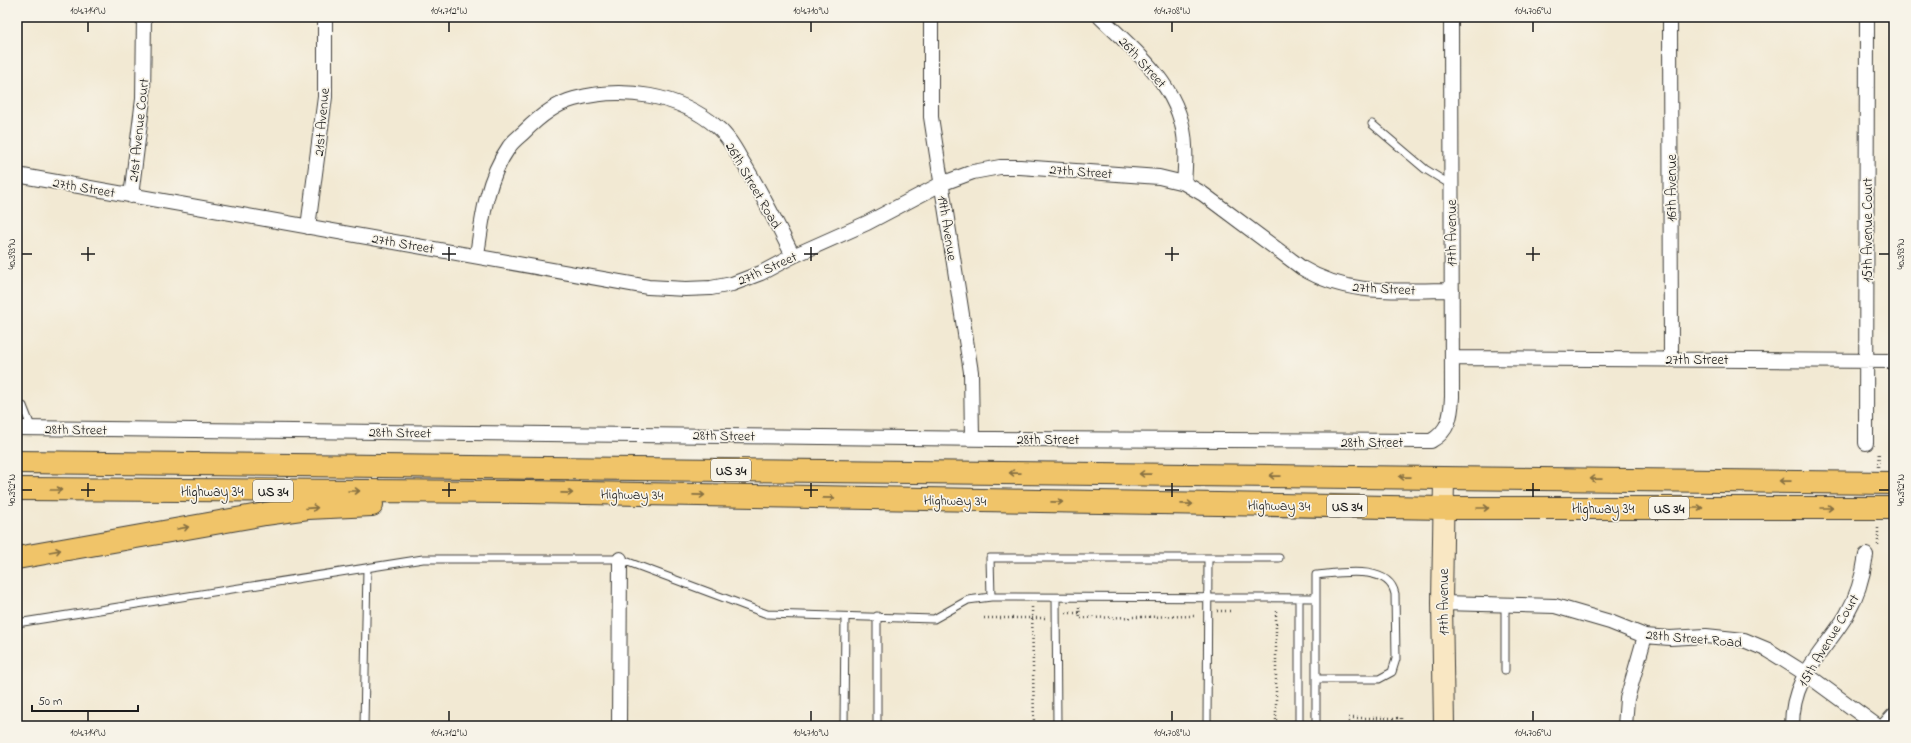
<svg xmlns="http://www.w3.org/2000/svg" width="1911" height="743" viewBox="0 0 1911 743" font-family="'Indie Flower',sans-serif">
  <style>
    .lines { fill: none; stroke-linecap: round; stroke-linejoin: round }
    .service-casing { stroke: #3c3b37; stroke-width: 9 }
    .minor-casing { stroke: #3c3b37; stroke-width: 16 }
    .secondary-casing { stroke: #3c3b37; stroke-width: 22 }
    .trunk-casing { stroke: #3c3b37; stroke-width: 24 }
    .path { stroke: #3c3b37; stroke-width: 2.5; stroke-dasharray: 1 3; stroke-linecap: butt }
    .service { stroke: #fff; stroke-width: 7 }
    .minor { stroke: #fff; stroke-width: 14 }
    .secondary { stroke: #f9e7c3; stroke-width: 20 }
    .trunk { stroke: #f0c469; stroke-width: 22 }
    .oneway { stroke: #867042 }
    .ticks { fill: none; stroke: #1c1c1c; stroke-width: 1.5 }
    .labels { text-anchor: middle; stroke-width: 3.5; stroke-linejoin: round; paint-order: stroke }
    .shield { fill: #f7f3e8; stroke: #5e5c59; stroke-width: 1 }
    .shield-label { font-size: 13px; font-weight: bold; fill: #1c1c1c }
    .street-label { font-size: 14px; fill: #1c1c1c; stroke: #f7f3e8 }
    .neatline { fill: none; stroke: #1c1c1c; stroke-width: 1.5 }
    .ticks-label { font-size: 10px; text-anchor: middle; fill: #1c1c1c }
  </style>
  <rect width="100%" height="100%" fill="#f7f3e8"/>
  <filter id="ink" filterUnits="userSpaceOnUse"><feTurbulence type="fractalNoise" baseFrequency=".025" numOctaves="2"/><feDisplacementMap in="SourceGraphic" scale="8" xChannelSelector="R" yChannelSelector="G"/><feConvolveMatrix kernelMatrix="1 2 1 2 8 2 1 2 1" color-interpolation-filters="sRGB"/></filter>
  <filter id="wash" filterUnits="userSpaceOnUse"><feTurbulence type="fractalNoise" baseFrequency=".012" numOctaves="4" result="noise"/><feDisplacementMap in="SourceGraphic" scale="16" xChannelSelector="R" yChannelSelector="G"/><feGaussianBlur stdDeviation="0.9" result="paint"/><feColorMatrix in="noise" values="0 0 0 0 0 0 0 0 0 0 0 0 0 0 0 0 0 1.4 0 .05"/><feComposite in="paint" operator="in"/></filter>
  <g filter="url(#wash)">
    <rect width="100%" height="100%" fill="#f2e9d3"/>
  </g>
  <g filter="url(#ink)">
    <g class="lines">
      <defs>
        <path id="service" d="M 1372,124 L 1425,169 L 1451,185
          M 17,406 L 23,406 L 32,429
          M 991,597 L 990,558 L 1279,558
          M 1056,598 L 1057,726
          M 1299,598 L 1299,726
          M 1505,605 L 1505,670
          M 877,616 L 877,726
          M 17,623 L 423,559 L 620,559 L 767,614 L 934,619 L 968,600 L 991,597 L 1316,598
          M 1316,679 L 1379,679 L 1392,672 L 1396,659 L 1395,594 C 1389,564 1340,573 1316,575 L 1316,726
          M 364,726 L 367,568
          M 844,726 L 845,617
          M 1207,726 L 1208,558"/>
        <path id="minor" d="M 931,17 L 931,117 L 971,372 L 972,438
          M 1100,17 C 1138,54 1183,89 1185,146 C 1186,159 1185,171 1184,183
          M 1670,17 L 1671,359
          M 17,175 L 648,287 L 686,289 L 711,288 L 732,284 L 761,273 L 793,256 L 867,223 L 941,184 L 973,172 L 1000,167 L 1020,167 L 1159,177 L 1184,183 L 1203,194 L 1302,268 C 1350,297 1398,290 1452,290
          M 131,196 L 143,99 L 144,17
          M 308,227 L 325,97 L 325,17
          M 477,256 C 482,218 487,178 509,147 C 513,141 519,137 524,132 C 538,118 555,104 574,99 C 622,86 679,94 717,127 C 728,136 735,149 742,161 C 761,191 777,224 793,256
          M 1452,358 L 1894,361
          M 17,428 L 993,439 L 1431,441 C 1449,431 1451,416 1452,397 L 1451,17
          M 1866,443 L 1867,17
          M 1442,603 L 1555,606 L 1610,622 L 1645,636 L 1670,638 L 1706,636 L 1744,640 L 1768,650 L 1806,674 L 1877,726
          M 619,726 L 620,559
          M 1625,726 L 1627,699 L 1645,636
          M 1792,726 C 1792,676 1822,655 1846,616 C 1857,597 1863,577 1866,555
          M 1884,726 L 1894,715"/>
        <path id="secondary" d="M 1444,478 L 1442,603 L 1444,726"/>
        <path id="trunk" d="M 17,462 L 1894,483
          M 17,489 L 528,492 L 1444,508 L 1894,508
          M 17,558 L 265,514 L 308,508 L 372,505"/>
      </defs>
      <use href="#service" class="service-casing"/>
      <use href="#minor" class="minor-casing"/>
      <use href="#secondary" class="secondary-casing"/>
      <use href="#trunk" class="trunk-casing"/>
      <path class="path" d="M 1878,467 L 1879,451
        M 1878,528 L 1878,547
        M 1032,607 L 1034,726
        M 1079,607 L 1080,618 L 1196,616
        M 1217,611 L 1230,611
        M 1276,611 L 1276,726
        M 1066,613 L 1080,613
        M 984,618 L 1045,618
        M 1349,726 L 1349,718 L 1401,718 L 1401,726"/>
      <use href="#service" class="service"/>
      <use href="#minor" class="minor"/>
      <use href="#secondary" class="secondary"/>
      <use href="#trunk" class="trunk"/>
    </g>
    <defs><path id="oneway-shaft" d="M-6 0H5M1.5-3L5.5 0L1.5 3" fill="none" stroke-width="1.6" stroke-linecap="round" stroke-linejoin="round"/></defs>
    <g class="oneway">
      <use href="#oneway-shaft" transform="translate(1015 473) rotate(-179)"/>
      <use href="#oneway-shaft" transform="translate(1145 474) rotate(-179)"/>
      <use href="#oneway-shaft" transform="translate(1275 476) rotate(-179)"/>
      <use href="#oneway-shaft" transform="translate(1405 477) rotate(-179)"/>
      <use href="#oneway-shaft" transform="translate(1596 479) rotate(-179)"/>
      <use href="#oneway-shaft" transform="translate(1785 481) rotate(-179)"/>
      <use href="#oneway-shaft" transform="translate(56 490)"/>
      <use href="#oneway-shaft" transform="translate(354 491)"/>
      <use href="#oneway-shaft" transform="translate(567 493) rotate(1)"/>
      <use href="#oneway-shaft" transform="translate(699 495) rotate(1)"/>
      <use href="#oneway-shaft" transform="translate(829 498) rotate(1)"/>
      <use href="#oneway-shaft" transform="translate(1057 502) rotate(1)"/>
      <use href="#oneway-shaft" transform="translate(1187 504) rotate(1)"/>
      <use href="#oneway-shaft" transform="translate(312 508) rotate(-4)"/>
      <use href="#oneway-shaft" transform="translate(1483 508)"/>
      <use href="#oneway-shaft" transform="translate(1697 508)"/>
      <use href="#oneway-shaft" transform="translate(1827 508)"/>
      <use href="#oneway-shaft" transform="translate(183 528) rotate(-10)"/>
      <use href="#oneway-shaft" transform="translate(55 551) rotate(-10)"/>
    </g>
  </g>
  <path class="ticks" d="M 88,22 L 88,32M 449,22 L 449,32M 811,22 L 811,32M 1172,22 L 1172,32M 1533,22 L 1533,32M 88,247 L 88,261M 449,247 L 449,261M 811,247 L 811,261M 1172,247 L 1172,261M 1533,247 L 1533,261M 22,254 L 32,254M 81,254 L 95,254M 442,254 L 456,254M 804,254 L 818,254M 1165,254 L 1179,254M 1526,254 L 1540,254M 1879,254 L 1889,254M 88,483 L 88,497M 449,483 L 449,497M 811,483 L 811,497M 1172,483 L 1172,497M 1533,483 L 1533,497M 22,490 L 32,490M 81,490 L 95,490M 442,490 L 456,490M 804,490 L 818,490M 1165,490 L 1179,490M 1526,490 L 1540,490M 1879,490 L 1889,490M 88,711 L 88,721M 449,711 L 449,721M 811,711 L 811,721M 1172,711 L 1172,721M 1533,711 L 1533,721"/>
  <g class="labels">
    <g class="shield">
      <rect x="711" y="459" width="40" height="22" rx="3"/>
      <rect x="253" y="480" width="40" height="22" rx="3"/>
      <rect x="1327" y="495" width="40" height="22" rx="3"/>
      <rect x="1649" y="497" width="40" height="22" rx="3"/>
    </g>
    <g class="shield-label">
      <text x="731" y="475">US 34</text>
      <text x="273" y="496">US 34</text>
      <text x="1347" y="511">US 34</text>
      <text x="1669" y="513">US 34</text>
    </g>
    <g class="street-label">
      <text transform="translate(1143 62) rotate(48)" y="5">26th Street</text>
      <text transform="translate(321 122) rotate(-85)" y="5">21st Avenue</text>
      <text transform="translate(138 130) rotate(-84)" y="5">21st Avenue Court</text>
      <text transform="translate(1081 171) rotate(4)" y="5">27th Street</text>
      <text transform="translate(754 185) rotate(60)" y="5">26th Street Road</text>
      <text transform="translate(84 187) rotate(10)" y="5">27th Street</text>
      <text transform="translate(1671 188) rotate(-90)" y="5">16th Avenue</text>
      <text transform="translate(948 228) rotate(81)" y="5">19th Avenue</text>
      <text transform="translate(1867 230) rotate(-90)" y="5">15th Avenue Court</text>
      <text transform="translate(1451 233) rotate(-90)" y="5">17th Avenue</text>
      <text transform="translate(403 243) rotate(10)" y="5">27th Street</text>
      <text transform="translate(767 268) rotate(-24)" y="5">27th Street</text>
      <text transform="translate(1384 288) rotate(3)" y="5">27th Street</text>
      <text x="1697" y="364">27th Street</text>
      <text transform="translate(76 429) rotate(1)" y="5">28th Street</text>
      <text transform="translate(400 432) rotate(1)" y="5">28th Street</text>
      <text transform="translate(724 435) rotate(1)" y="5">28th Street</text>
      <text x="1048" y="444">28th Street</text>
      <text x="1372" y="447">28th Street</text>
      <text x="212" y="496">Highway 34</text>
      <text transform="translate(632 494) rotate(1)" y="5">Highway 34</text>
      <text transform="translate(955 500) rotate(1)" y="5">Highway 34</text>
      <text transform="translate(1279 505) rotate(1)" y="5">Highway 34</text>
      <text x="1603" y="513">Highway 34</text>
      <text transform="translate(1443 602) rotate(-90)" y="5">17th Avenue</text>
      <text transform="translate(1694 638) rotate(5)" y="5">28th Street Road</text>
      <text transform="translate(1828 640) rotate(-59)" y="5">15th Avenue Court</text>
    </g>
  </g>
  <rect width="1911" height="743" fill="none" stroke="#f7f3e8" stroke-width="44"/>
  <path d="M32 705v6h106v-6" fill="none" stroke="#1c1c1c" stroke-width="2"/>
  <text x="38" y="705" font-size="12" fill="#1c1c1c" stroke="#f7f3e8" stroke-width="3" paint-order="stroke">50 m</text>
  <rect x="22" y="22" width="1867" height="699" class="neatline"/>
  <g class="ticks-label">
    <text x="88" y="14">104.714°W</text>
    <text x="449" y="14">104.712°W</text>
    <text x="811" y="14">104.710°W</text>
    <text x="1172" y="14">104.708°W</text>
    <text x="1533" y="14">104.706°W</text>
    <text transform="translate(11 254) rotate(-90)" y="4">40.393°N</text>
    <text transform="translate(1900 254) rotate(-90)" y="4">40.393°N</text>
    <text transform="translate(11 490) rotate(-90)" y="4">40.392°N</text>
    <text transform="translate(1900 490) rotate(-90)" y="4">40.392°N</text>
    <text x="88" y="736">104.714°W</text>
    <text x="449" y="736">104.712°W</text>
    <text x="811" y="736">104.710°W</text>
    <text x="1172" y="736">104.708°W</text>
    <text x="1533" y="736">104.706°W</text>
  </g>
</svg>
